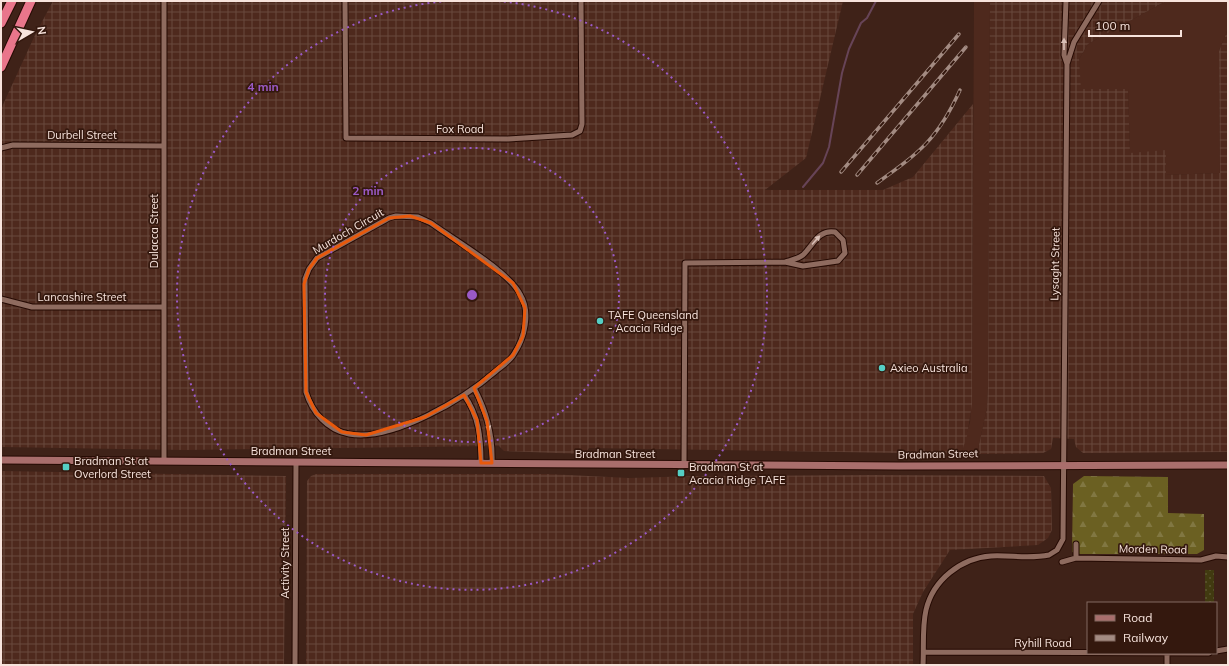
<svg xmlns="http://www.w3.org/2000/svg" width="1229" height="666" viewBox="0 0 1229 666" font-family="Mulish,sans-serif">
  <style>
    .built { fill: #4e291d }
    .industrial { fill: url(#industrial-grid) }
    .grass { fill: url(#grass-dots) }
    .forest { fill: url(#forest-firs) }
    .lines { fill: none; stroke-linecap: round; stroke-linejoin: round }
    .stream { stroke: #674457; stroke-width: 2 }
    .street-casing { stroke: #250a03; stroke-width: 7 }
    .secondary-casing { stroke: #250a03; stroke-width: 9 }
    .highway-casing { stroke: #250a03; stroke-width: 11 }
    .street { stroke: #8e6b5f; stroke-width: 5 }
    .secondary { stroke: #a96e6c; stroke-width: 7 }
    .highway { stroke: #e9768b; stroke-width: 9 }
    .rail-casing { stroke: #a38b82; stroke-width: 3.5 }
    .rail { stroke: #34180e; stroke-width: 2; stroke-dasharray: 6; stroke-linecap: butt }
    .oneway { fill: #d8bfb6 }
    .marked { fill: none; stroke: #e8590c; stroke-width: 3; stroke-linejoin: round }
    .ring { fill: none; stroke: #9a5ac6; stroke-width: 2; stroke-dasharray: 2 4 }
    .poi-dot { fill: #55cec4; stroke: #34180e; stroke-width: 1.5 }
    .labels { text-anchor: middle; stroke-width: 3.5; stroke-linejoin: round; paint-order: stroke }
    .street-label { font-size: 11px; fill: #f7e3dc; stroke: #34180e }
    .poi-label { font-size: 11px; fill: #f7e3dc; stroke: #34180e; text-anchor: start }
    .centre { fill: #9a5ac6; stroke: #34180e; stroke-width: 2 }
    .ring-label { font-size: 12px; text-anchor: middle; font-weight: bold; fill: #9a5ac6; stroke: #34180e; stroke-width: 3.5; stroke-linejoin: round; paint-order: stroke }
  </style>
  <defs>
    <pattern id="industrial-grid" width="8" height="8" patternUnits="userSpaceOnUse"><rect width="8" height="8" fill="#4e291d"/><path d="M0 4h8M4 0v8" fill="none" stroke="#68483d"/></pattern>
    <pattern id="grass-dots" width="8" height="8" patternUnits="userSpaceOnUse"><rect width="8" height="8" fill="#413a10"/><path d="M2 2h.1M6 6h.1" fill="none" stroke="#5d5632" stroke-width="1.8" stroke-linecap="round"/></pattern>
    <pattern id="forest-firs" width="22" height="20" patternUnits="userSpaceOnUse"><rect width="22" height="20" fill="#6b6022"/><path d="M5 1l3.5 6h-7zM16 11l3.5 6h-7z" fill="#817742"/></pattern>
  </defs>
  <rect width="100%" height="100%" fill="#3f2218"/>
  <path class="built" d="M 974,1 L 990,1 L 988,387 L 987,408 L 977,454 L 961,454 L 970,422 L 972,387 Z
    M 1166,1 L 1228,1 L 1228,29 L 1219,51 L 1220,173 L 1166,175 L 1130,153 L 1128,89 L 1080,89 L 1079,59 L 1088,44 Z"/>
  <path class="industrial" d="M 53,1 L 843,1 L 806,158 L 765,190 L 883,190 L 913,177 L 973,104 L 972,404 L 967,436 L 961,454 L 589,448 L 585,454 L 504,451 L 499,446 L 185,450 L 1,447 L 1,109 L 35,35 Z
    M 990,1 L 1166,1 L 1088,44 L 1079,59 L 1081,89 L 1128,89 L 1130,153 L 1166,150 L 1166,175 L 1220,173 L 1219,51 L 1228,29 L 1228,452 L 1083,453 L 1076,447 L 1074,439 L 1053,438 L 1051,449 L 1043,453 L 977,454 L 987,408 L 988,387 Z
    M 1,471 L 286,476 L 284,665 L 1,665 Z
    M 316,474 L 548,474 L 629,478 L 700,476 L 873,475 L 1044,476 L 1051,488 L 1052,530 L 1048,538 L 1038,545 L 950,550 L 923,592 L 913,614 L 913,665 L 306,665 L 307,481 L 311,476 Z"/>
  <path class="grass" d="M 1205,570 L 1214,570 L 1214,603 L 1205,603 Z"/>
  <path class="forest" d="M 1084,476 L 1168,477 L 1168,513 L 1204,514 L 1204,550 L 1197,554 L 1080,554 L 1072,552 L 1073,484 Z"/>
  <g class="lines">
    <path class="stream" d="M 803,187 L 823,163 L 829,147 L 842,73 L 849,49 L 861,23 L 867,18 L 876,1"/>
    <defs>
      <path id="street" d="M 345,1 L 346,138 L 508,139 L 572,135 L 580,131 L 582,124 L 581,1
        M 1067,64 L 1074,42 L 1099,1
        M 1,148 L 13,145 L 164,146
        M 396,216 L 418,217 L 431,223 C 454,240 507,270 520,294 C 531,312 525,337 514,354 C 510,361 502,366 496,371 C 465,398 393,442 349,434 C 327,430 312,412 306,392 L 305,279 L 309,269 L 317,258 L 389,218 Z
        M 1,299 L 32,307 L 164,307
        M 474,388 C 487,412 493,437 492,463
        M 464,395 C 479,416 481,438 481,463
        M 164,461 L 164,1
        M 684,465 L 685,263 L 785,262 L 803,266 L 838,261 L 845,253 L 843,240 L 835,232 C 818,229 813,246 803,255 C 798,259 791,260 785,262
        M 1076,544 L 1076,558
        M 1062,562 L 1076,558 L 1201,560 L 1216,556 L 1228,557
        M 1216,651 L 1228,649
        M 924,652 L 1209,653
        M 295,665 L 296,462
        M 923,665 C 924,647 922,627 926,610 C 933,580 961,558 991,556 C 1010,555 1030,559 1049,555 L 1057,550 L 1063,539 L 1067,64 L 1064,55 L 1066,1
        M 1167,665 L 1167,654"/>
      <path id="secondary" d="M 1,460 L 899,466 L 1228,465"/>
      <path id="highway" d="M 1,23 L 12,1
        M 1,67 L 31,1"/>
    </defs>
    <use href="#street" class="street-casing"/>
    <use href="#secondary" class="secondary-casing"/>
    <use href="#highway" class="highway-casing"/>
    <use href="#street" class="street"/>
    <use href="#secondary" class="secondary"/>
    <use href="#highway" class="highway"/>
    <defs>
      <path id="rail" d="M 841,172 L 959,34
        M 857,175 L 966,47
        M 877,183 C 919,153 938,139 960,90"/>
    </defs>
    <use href="#rail" class="rail-casing"/>
    <use href="#rail" class="rail"/>
  </g>
  <defs><path id="oneway-solid" d="M-6-.8H1V-3.2L6.5 0L1 3.2V.8H-6Z"/></defs>
  <g class="oneway">
    <use href="#oneway-solid" transform="translate(1064 44) rotate(-90)"/>
    <use href="#oneway-solid" transform="translate(816 240) rotate(-48)"/>
    <use href="#oneway-solid" transform="translate(488 425) rotate(76)"/>
  </g>
  <path class="marked" d="M 410,216 L 431,223 L 513,283 L 525,308 L 523,336 L 513,355 L 474,388 L 487,421 L 492,463 L 481,463 L 477,420 L 464,395 L 425,417 L 366,435 L 342,432 L 316,413 L 306,392 L 304,284 L 309,269 L 317,258 L 389,218 Z"/>
  <g class="ring">
    <circle cx="472" cy="295" r="147"/>
    <path d="M498 1A295 295 0 1 1 446 1"/>
  </g>
  <g class="poi-dot">
    <circle cx="600" cy="321" r="4"/>
    <circle cx="882" cy="368" r="4"/>
    <rect x="62" y="463" width="8" height="8" rx="2"/>
    <rect x="677" y="469" width="8" height="8" rx="2"/>
  </g>
  <g class="labels">
    <g class="street-label">
      <text x="460" y="133">Fox Road</text>
      <text x="82" y="139">Durbell Street</text>
      <text transform="translate(154 231) rotate(-90)" y="4">Dulacca Street</text>
      <text transform="translate(348 231) rotate(-30)" y="4">Murdoch Circuit</text>
      <text transform="translate(1055 264) rotate(-89)" y="4">Lysaght Street</text>
      <text x="82" y="301">Lancashire Street</text>
      <text x="291" y="455">Bradman Street</text>
      <text x="615" y="458">Bradman Street</text>
      <text transform="translate(938 454) rotate(-1)" y="4">Bradman Street</text>
      <text transform="translate(1153 549) rotate(1)" y="4">Morden Road</text>
      <text transform="translate(285 563) rotate(-90)" y="4">Activity Street</text>
      <text x="1043" y="647">Ryhill Road</text>
    </g>
    <g class="poi-label">
      <text x="608" y="319">TAFE Queensland<tspan x="608" dy="13">- Acacia Ridge</tspan></text>
      <text x="890" y="372">Axieo Australia</text>
      <text x="74" y="465">Bradman St at<tspan x="74" dy="13">Overlord Street</tspan></text>
      <text x="689" y="471">Bradman St at<tspan x="689" dy="13">Acacia Ridge TAFE</tspan></text>
    </g>
  </g>
  <circle cx="472" cy="295" r="6" class="centre"/>
  <g class="ring-label">
    <text x="263" y="91">4 min</text>
    <text x="368" y="195">2 min</text>
  </g>
  <rect width="1229" height="666" fill="none" stroke="#f7e3dc" stroke-width="4"/>
  <rect x="1087" y="602" width="130" height="52" fill="#34180e" stroke="#826960"/>
  <rect x="1095" y="615" width="20" height="6" fill="#a96e6c" stroke="#826960"/>
  <text x="1123" y="622" font-size="12" fill="#f7e3dc">Road</text>
  <rect x="1095" y="635" width="20" height="6" fill="#a38b82" stroke="#826960"/>
  <text x="1123" y="642" font-size="12" fill="#f7e3dc">Railway</text>
  <g transform="translate(32 32) rotate(81)" stroke="#34180e" stroke-width="3" paint-order="stroke">
  <path d="M0-3L7 15L0 10L-7 15Z" fill="#f7e3dc"/>
  <text y="-6" font-size="11" font-weight="bold" text-anchor="middle" fill="#f7e3dc">N</text>
  </g>
  <path d="M1089 30v6h92v-6" fill="none" stroke="#f7e3dc" stroke-width="2"/>
  <text x="1095" y="30" font-size="12" fill="#f7e3dc" stroke="#34180e" stroke-width="3" paint-order="stroke">100 m</text>
</svg>
